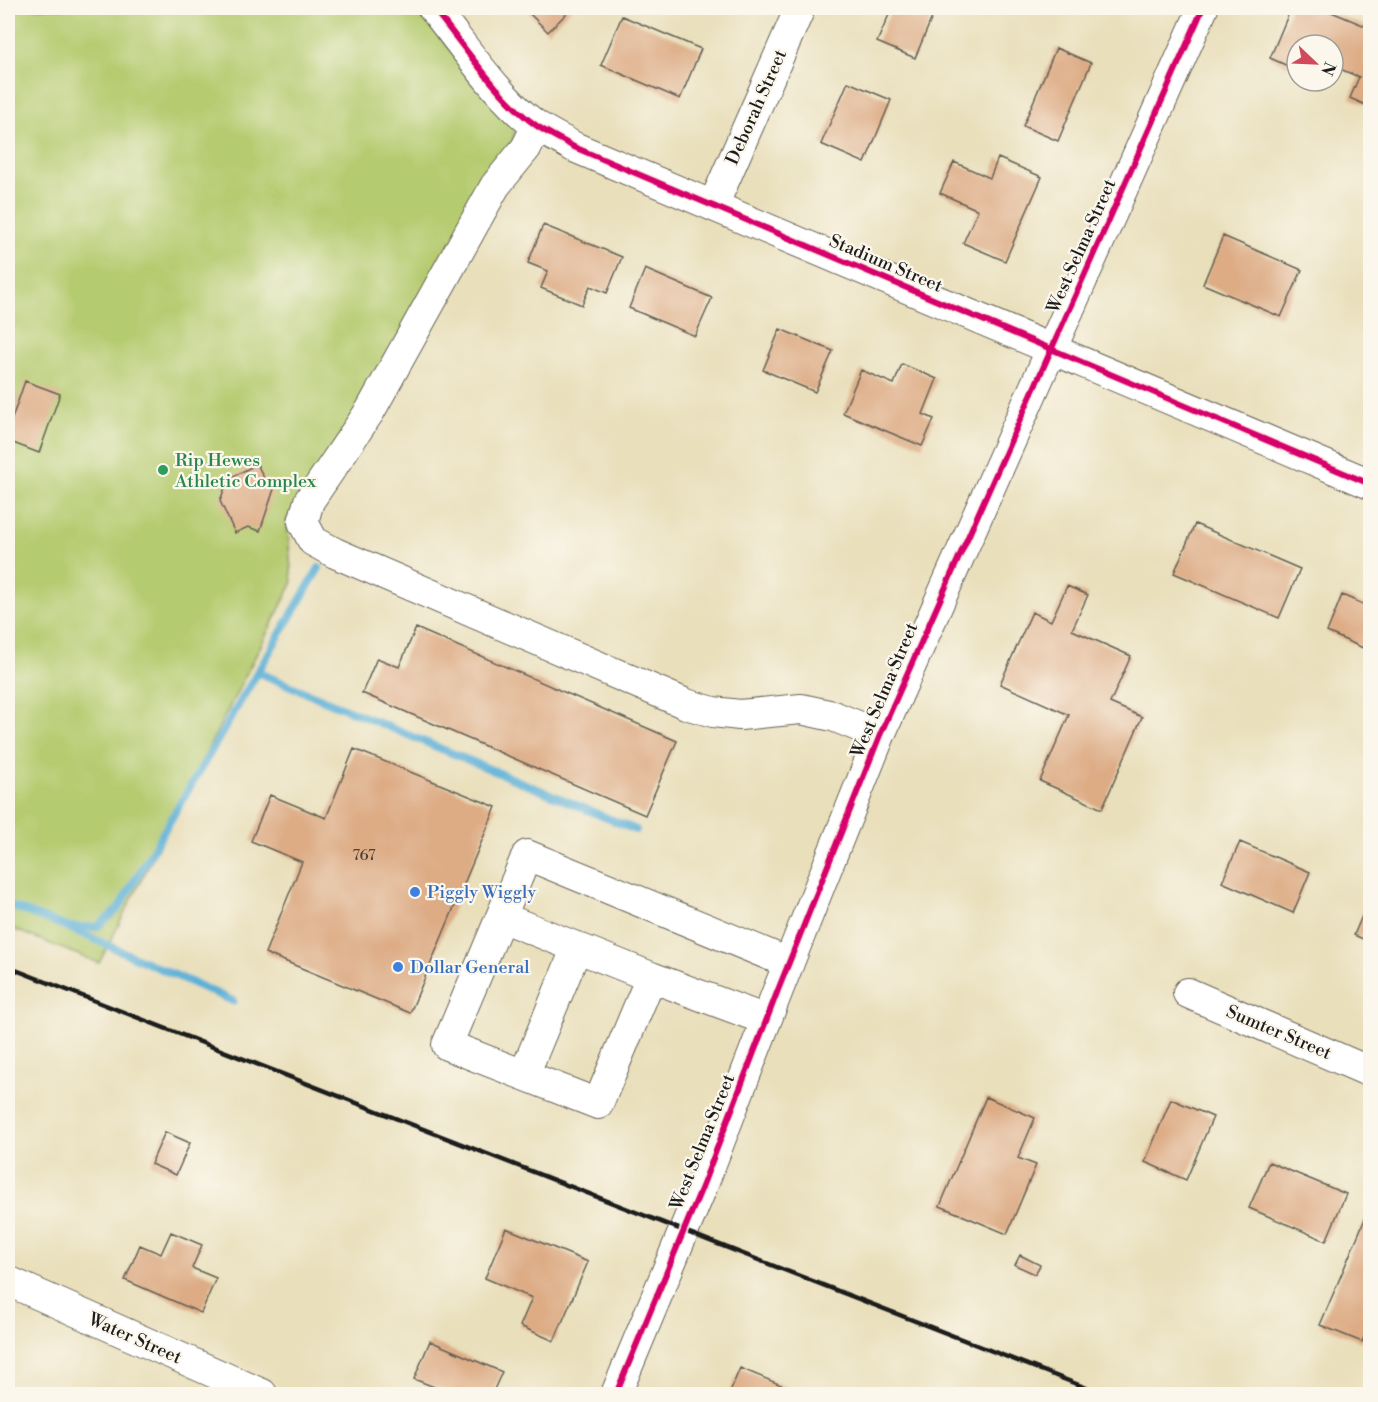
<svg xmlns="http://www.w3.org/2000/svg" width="1378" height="1402" viewBox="0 0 1378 1402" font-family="'Libre Bodoni',serif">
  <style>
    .green { fill: #b5cb70; stroke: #687446; stroke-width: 1.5 }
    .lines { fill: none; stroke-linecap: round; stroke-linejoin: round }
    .stream { stroke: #5bb0d7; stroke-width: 8 }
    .building { fill: #ddac85 }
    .minor-casing { stroke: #646054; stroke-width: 32 }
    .minor { stroke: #fff; stroke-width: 30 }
    .rail { stroke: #1c1c1c; stroke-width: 4.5 }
    .cycleway-casing { stroke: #fbf7ec; stroke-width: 10 }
    .cycleway { stroke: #d6006c; stroke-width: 6 }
    .leisure-dot { fill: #2e9e5b; stroke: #fbf7ec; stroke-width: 2 }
    .shop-dot { fill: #3f7fe0; stroke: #fbf7ec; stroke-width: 2 }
    .labels { text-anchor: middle; stroke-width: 4.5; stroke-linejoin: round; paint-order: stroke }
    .number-label { font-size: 15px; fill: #4c4036 }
    .street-label { font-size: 18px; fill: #1c1c1c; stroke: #fbf7ec }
    .leisure-label { font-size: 18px; fill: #27864d; stroke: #fbf7ec; text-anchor: start }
    .shop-label { font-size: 18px; fill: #366cbe; stroke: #fbf7ec; text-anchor: start }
  </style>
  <rect width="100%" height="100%" fill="#fbf7ec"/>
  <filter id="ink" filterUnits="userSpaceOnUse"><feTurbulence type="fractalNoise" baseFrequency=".0167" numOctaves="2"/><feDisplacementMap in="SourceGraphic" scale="12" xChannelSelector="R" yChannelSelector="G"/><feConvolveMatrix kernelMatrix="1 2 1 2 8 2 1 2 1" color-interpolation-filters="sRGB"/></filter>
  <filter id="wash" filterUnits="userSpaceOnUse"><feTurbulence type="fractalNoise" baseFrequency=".008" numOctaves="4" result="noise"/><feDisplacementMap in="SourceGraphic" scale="24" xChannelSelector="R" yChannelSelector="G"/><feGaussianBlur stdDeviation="1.35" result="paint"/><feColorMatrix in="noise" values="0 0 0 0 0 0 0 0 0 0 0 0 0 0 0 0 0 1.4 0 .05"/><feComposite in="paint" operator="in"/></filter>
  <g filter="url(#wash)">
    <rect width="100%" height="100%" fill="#e9dfbb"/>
    <path class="green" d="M 8,8 L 416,8 L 510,123 L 515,132 L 512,142 L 351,420 L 287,520 L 292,584 L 99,963 L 8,927 Z"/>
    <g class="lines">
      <path class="stream" d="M 257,672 L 636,830
        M 8,905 L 67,927 L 233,1001
        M 67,927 L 97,927 L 118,909 L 319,568"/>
    </g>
    <g id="blocks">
      <path class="building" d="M 524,8 L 572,8 L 548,32 Z
        M 892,8 L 936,8 L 915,58 L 877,42 Z
        M 1291,8 L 1322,8 L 1370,28 L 1370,107 L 1350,98 L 1359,77 L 1333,66 L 1333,45 L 1297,45 L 1297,70 L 1270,58 Z
        M 622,16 L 701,49 L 680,99 L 601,65 Z
        M 1056,48 L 1091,63 L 1058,141 L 1023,126 Z
        M 848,82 L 891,100 L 865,163 L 821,144 Z
        M 998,158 L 1042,177 L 1005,261 L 963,243 L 978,210 L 940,193 L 954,162 L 990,178 Z
        M 543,225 L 622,257 L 607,293 L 590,286 L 582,305 L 541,288 L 548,271 L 528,263 Z
        M 1223,236 L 1302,270 L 1281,317 L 1203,284 Z
        M 645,269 L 712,298 L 695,336 L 629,308 Z
        M 780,329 L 833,351 L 815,392 L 763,370 Z
        M 902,364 L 937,379 L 923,414 L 934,419 L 922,446 L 843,413 L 861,370 L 894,384 Z
        M 25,381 L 60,394 L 39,453 L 8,441 L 8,430 Z
        M 257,464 L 265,480 L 276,483 L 260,531 L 248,527 L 235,533 L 220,501 L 228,479 Z
        M 1195,524 L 1300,569 L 1279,618 L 1174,573 Z
        M 1067,586 L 1088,595 L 1072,630 L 1131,656 L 1110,703 L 1142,717 L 1102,809 L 1040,781 L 1069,715 L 1000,684 L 1032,612 L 1051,621 Z
        M 1342,595 L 1370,607 L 1370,651 L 1327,632 Z
        M 416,628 L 677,741 L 645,815 L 362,693 L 377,658 L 399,667 Z
        M 354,749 L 496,807 L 410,1013 L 265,953 L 302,862 L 251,841 L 270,795 L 326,818 Z
        M 1240,842 L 1310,872 L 1293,913 L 1222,882 Z
        M 1370,897 L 1370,942 L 1354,935 Z
        M 986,1097 L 1035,1118 L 1018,1158 L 1036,1165 L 1007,1234 L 940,1206 Z
        M 1171,1099 L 1213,1117 L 1186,1180 L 1145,1162 Z
        M 165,1132 L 190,1143 L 176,1175 L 151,1164 Z
        M 1269,1162 L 1346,1194 L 1326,1241 L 1249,1208 Z
        M 1370,1207 L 1370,1322 L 1362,1342 L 1320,1325 Z
        M 506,1228 L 588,1262 L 554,1341 L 520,1326 L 532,1298 L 485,1278 Z
        M 171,1232 L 202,1245 L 192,1268 L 216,1278 L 201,1313 L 125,1280 L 140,1245 L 161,1254 Z
        M 1020,1255 L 1040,1265 L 1035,1274 L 1015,1265 Z
        M 430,1341 L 502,1372 L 492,1394 L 452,1394 L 414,1379 Z
        M 740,1368 L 803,1394 L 729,1394 Z"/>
    </g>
  </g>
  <g filter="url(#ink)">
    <use href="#blocks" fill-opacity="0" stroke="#646054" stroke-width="1.5"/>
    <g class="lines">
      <defs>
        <path id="minor" d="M 433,8 C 462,43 500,101 537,126 C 549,134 562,140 574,147 L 1370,484
          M 537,126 L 526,148 L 495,186 L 370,411 L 309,501 L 303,522 L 313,541 L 335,553 L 686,704 L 713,712 L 740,715 L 801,709 L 833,716 L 880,735
          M 713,206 L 800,8
          M 501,917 L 651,977
          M 1188,993 L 1370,1072
          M 766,1020 L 651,977 L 598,1104 L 447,1045 L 527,855 L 789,963
          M 524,1075 L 577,947
          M 8,1281 L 262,1394
          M 616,1394 L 702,1187 L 778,990 L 880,735 L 1203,8"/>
      </defs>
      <use href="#minor" class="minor-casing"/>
      <use href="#minor" class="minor"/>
      <path class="rail" d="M 8,967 L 1102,1394"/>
      <defs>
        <path id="cycleway" d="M 433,8 C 462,43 500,101 537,126 C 549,134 562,140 574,147 L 1370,484
          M 616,1394 L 702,1187 L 778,990 L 880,735 L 1203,8"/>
      </defs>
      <use href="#cycleway" class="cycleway-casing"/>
      <use href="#cycleway" class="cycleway"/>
    </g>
  </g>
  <circle class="leisure-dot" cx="163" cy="470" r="6"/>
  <g class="shop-dot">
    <circle cx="415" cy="892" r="6"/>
    <circle cx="398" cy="967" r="6"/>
  </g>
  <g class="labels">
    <g class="number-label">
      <text x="364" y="860">767</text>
    </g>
    <g class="street-label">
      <text transform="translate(756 107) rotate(-66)" y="6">Deborah Street</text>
      <text transform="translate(1081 246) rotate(-66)" y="6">West Selma Street</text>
      <text transform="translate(886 263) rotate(23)" y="6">Stadium Street</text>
      <text transform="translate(884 690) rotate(-67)" y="6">West Selma Street</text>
      <text transform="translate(1279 1032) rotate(23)" y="6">Sumter Street</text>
      <text transform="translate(702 1142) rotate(-68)" y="6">West Selma Street</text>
      <text transform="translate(135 1338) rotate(24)" y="6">Water Street</text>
    </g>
    <g class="leisure-label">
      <text x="175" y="466">Rip Hewes<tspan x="175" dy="21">Athletic Complex</tspan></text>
    </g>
    <g class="shop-label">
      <text x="427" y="898">Piggly Wiggly</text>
      <text x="410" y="973">Dollar General</text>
    </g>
  </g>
  <rect width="1378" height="1402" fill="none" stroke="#fbf7ec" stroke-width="30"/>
  <g transform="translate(1315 63) rotate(113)"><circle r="28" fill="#fbf7ec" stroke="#a29f99" stroke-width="1.5"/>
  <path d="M0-4.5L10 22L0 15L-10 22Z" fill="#d1495b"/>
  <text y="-9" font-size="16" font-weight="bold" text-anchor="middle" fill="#1c1c1c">N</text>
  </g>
</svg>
